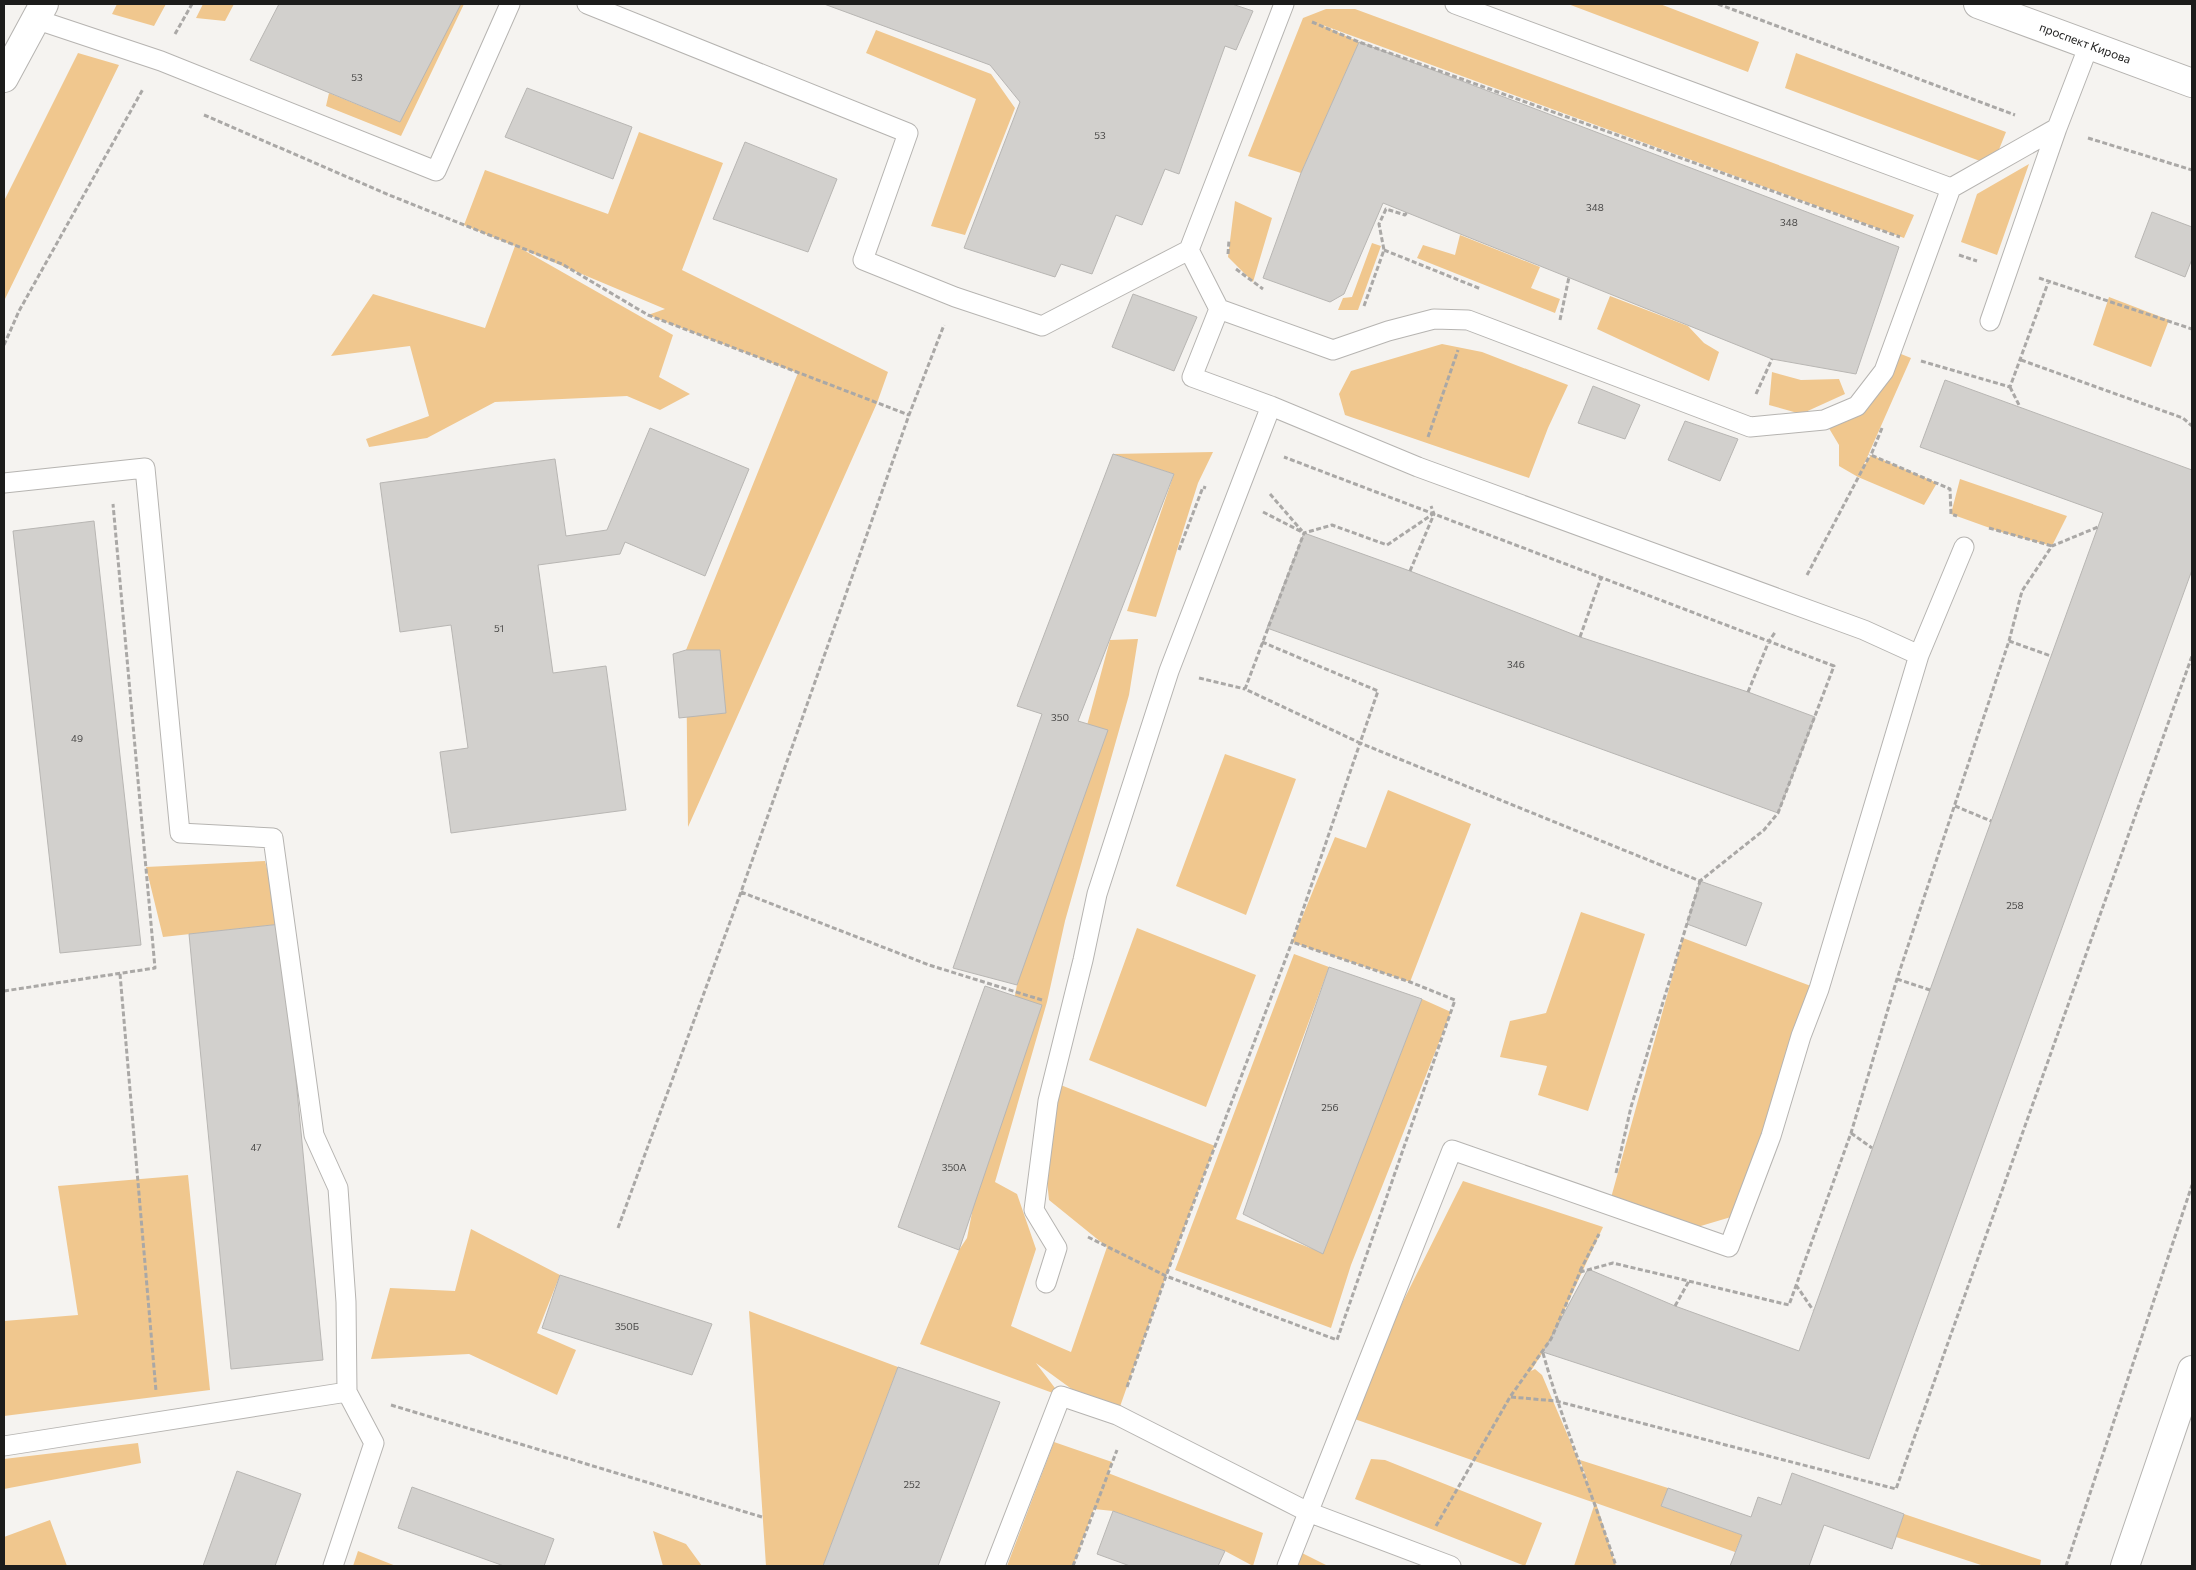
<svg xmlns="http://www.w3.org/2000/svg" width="2196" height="1570" viewBox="0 0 2196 1570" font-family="Commissioner,sans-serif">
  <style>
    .green { fill: #f0c78e }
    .building { fill: #d2d0cd; stroke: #b8b6b3 }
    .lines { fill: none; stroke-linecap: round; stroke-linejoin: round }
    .lane-casing { stroke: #b6b4b1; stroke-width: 21 }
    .street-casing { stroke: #b6b4b1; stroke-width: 30 }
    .secondary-casing { stroke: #b6b4b1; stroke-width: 30 }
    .path { stroke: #aaa8a6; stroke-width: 3; stroke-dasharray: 5 2.5; stroke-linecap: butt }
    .lane { stroke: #fff; stroke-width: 19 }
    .street { stroke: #fff; stroke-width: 28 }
    .secondary { stroke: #fff; stroke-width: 28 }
    .labels { text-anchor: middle; stroke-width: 4.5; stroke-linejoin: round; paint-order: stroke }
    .number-label { font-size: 10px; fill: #4a4948 }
    .street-label { font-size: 12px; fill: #1c1c1b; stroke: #fff }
  </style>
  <rect width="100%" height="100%" fill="#f5f3f0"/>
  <path class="green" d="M 117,4 L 166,4 L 154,26 L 112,14 Z
    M 203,4 L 234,4 L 225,21 L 196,18 Z
    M 454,4 L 464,4 L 401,136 L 326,106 L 329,93 L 400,122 Z
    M 1568,4 L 1660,4 L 1759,42 L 1748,72 Z
    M 1326,9 L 1355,9 L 1914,215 L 1904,238 L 1317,23 L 1359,42 L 1301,173 L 1248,156 L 1303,18 Z
    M 876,30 L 991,74 L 1015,108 L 965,235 L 931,226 L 976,99 L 866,53 Z
    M 78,53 L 119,65 L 4,301 L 4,201 Z
    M 1796,53 L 2006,132 L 1998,152 L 1980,161 L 1785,88 Z
    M 639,132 L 723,163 L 682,270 L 888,372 L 877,403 L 688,827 L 686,650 L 798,373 L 648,315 L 665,309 L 520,248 L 673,335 L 659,377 L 690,394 L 660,410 L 627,396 L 495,402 L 427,438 L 369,447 L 366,439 L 429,416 L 410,346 L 331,356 L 373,294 L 485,328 L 515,246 L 464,225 L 485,170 L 608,214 Z
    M 2029,164 L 1997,255 L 1961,242 L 1977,194 Z
    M 1235,201 L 1272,218 L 1253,282 L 1228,257 Z
    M 1460,235 L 1540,267 L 1531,288 L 1560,299 L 1555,313 L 1417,258 L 1423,245 L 1455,255 Z
    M 1372,243 L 1381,246 L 1358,310 L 1338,310 L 1343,298 L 1352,297 Z
    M 1610,296 L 1688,326 L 1704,343 L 1719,352 L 1709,381 L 1597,329 Z
    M 2109,297 L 2169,320 L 2151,367 L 2093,345 Z
    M 1442,344 L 1482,352 L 1568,385 L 1548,428 L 1529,478 L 1345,415 L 1339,394 L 1351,371 Z
    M 1891,350 L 1911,358 L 1862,469 L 1871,455 L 1937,483 L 1924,505 L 1858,477 L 1839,466 L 1839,445 L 1824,420 L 1872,385 Z
    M 1772,372 L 1801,380 L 1839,379 L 1845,394 L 1801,414 L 1769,405 Z
    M 1213,452 L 1198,483 L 1156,617 L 1127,611 L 1174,474 L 1113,454 Z
    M 1960,479 L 2067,516 L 2052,546 L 2001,532 L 1951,514 Z
    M 1138,639 L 1129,695 L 1065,921 L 1047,1002 L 995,1182 L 1017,1194 L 1036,1249 L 1011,1326 L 1071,1352 L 1107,1247 L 1049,1200 L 1043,1141 L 1053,1082 L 1215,1146 L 1166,1276 L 1117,1415 L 1073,1390 L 1036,1363 L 1061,1396 L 920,1344 L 959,1250 L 967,1238 L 1017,985 L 1110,640 Z
    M 1225,754 L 1296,779 L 1246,915 L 1176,886 Z
    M 1388,790 L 1471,824 L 1410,982 L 1292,942 L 1335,837 L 1366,848 Z
    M 265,861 L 281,924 L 163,937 L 146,867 Z
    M 1581,912 L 1645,934 L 1588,1111 L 1538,1095 L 1547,1066 L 1500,1057 L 1510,1021 L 1546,1013 Z
    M 1137,928 L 1256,975 L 1206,1107 L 1089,1060 Z
    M 1683,938 L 1819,989 L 1741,1214 L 1684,1231 L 1609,1205 Z
    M 1294,954 L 1329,967 L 1236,1219 L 1323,1253 L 1422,999 L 1451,1012 L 1351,1265 L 1331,1328 L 1175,1270 Z
    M 188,1175 L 210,1390 L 4,1416 L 4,1321 L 78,1315 L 58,1186 Z
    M 1463,1181 L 1603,1227 L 1551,1339 L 1531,1371 L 1535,1369 L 1542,1375 L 1590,1488 L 1580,1460 L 1668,1488 L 1661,1506 L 1742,1535 L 1735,1552 L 1596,1503 L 1616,1566 L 1574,1566 L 1595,1503 L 1346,1416 Z
    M 471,1229 L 560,1275 L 537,1333 L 576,1350 L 557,1395 L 469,1354 L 371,1359 L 390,1288 L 455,1291 Z
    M 749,1311 L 898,1367 L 823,1566 L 766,1566 Z
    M 1054,1442 L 1112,1462 L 1108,1473 L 1263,1533 L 1253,1566 L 1225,1551 L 1113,1511 L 1094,1509 L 1073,1566 L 1007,1566 Z
    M 138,1443 L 141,1463 L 4,1489 L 4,1459 Z
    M 1371,1459 L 1385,1460 L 1542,1523 L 1525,1566 L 1355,1499 Z
    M 1904,1514 L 2041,1560 L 2040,1566 L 1984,1566 L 1896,1537 Z
    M 50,1520 L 67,1566 L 4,1566 L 4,1537 Z
    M 653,1531 L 686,1544 L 702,1566 L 663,1566 Z
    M 1294,1549 L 1328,1566 L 1287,1566 Z
    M 358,1551 L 396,1566 L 353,1566 Z"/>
  <path class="building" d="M 279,4 L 461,4 L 400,122 L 250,60 Z
    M 824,4 L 1232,4 L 1253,11 L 1236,50 L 1225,46 L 1179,174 L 1165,169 L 1142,225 L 1116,215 L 1092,274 L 1061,264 L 1055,277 L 964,248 L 1020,102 L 990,65 Z
    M 1359,42 L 1899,247 L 1856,374 L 1772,359 L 1383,203 L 1344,294 L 1330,302 L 1263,278 L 1301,173 Z
    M 527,88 L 632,127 L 613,179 L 505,137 Z
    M 745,142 L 837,179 L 808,252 L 713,219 Z
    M 2152,212 L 2192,227 L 2192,259 L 2185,277 L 2135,257 Z
    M 1133,294 L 1197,317 L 1174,371 L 1112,347 Z
    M 1945,380 L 2192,470 L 2192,570 L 1869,1459 L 1543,1352 L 1588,1269 L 1675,1306 L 1799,1351 L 2103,513 L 1920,447 Z
    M 1593,386 L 1640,405 L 1625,439 L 1578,423 Z
    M 1685,421 L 1738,439 L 1720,481 L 1668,460 Z
    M 650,428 L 749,469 L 705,576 L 625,542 L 620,554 L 538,565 L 553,673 L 606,666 L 626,810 L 451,833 L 440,752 L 468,748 L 451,625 L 400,632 L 380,483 L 555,459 L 566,536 L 607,530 Z
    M 1113,454 L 1174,474 L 1078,721 L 1108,730 L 1017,985 L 953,968 L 1042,714 L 1017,706 Z
    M 94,521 L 141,945 L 60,953 L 13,531 Z
    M 1304,533 L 1410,571 L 1580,637 L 1748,692 L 1815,717 L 1778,813 L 1267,628 Z
    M 686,650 L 720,650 L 726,713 L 679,718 L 673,654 Z
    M 1700,881 L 1762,903 L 1746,946 L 1687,924 Z
    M 281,924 L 323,1360 L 231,1369 L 189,934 Z
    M 1329,967 L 1422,999 L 1323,1254 L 1243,1214 Z
    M 985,986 L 1042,1005 L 959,1250 L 898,1227 Z
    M 560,1275 L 712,1324 L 692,1375 L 542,1328 Z
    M 898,1367 L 1000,1402 L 938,1566 L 823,1566 Z
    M 237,1471 L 301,1494 L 275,1566 L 203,1566 Z
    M 1792,1473 L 1904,1514 L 1892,1549 L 1824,1525 L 1809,1566 L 1730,1566 L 1742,1535 L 1661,1506 L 1668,1488 L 1751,1517 L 1758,1497 L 1781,1505 Z
    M 412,1487 L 554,1539 L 544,1566 L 504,1566 L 398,1528 Z
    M 1113,1511 L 1225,1551 L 1218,1566 L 1130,1566 L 1097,1554 Z"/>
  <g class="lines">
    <defs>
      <path id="lane" d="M 587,4 L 908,133 L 863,260 L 955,297 L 1042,326 L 1189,250
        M 1284,4 L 1189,250 L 1219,309 L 1192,377 L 1271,406 L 1418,467 L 1864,630 L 1919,655 L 1819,989 L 1801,1036 L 1771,1136 L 1729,1247 L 1452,1150 L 1287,1566
        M 1455,4 L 1951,188
        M 35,19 L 161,61 L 436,171 L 510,4
        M 1219,309 L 1333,350 L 1388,331 L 1434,319 L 1468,320 L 1750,427 L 1824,420 L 1857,406 L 1884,371 L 1951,188 L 2057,128
        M 1990,321 L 2057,128 L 2089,45
        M 4,483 L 145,468 L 180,833 L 273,838 L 314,1135 L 338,1188 L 346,1302 L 347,1392 L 4,1446
        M 1919,655 L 1964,547
        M 1046,1283 L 1057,1248 L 1034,1210 L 1048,1101 L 1083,960 L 1097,894 L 1169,671 L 1271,406
        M 333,1566 L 374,1443 L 347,1392
        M 995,1566 L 1061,1396 L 1117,1415 L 1308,1512 L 1451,1566"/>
      <path id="street" d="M 2125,1566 L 2192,1370"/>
      <g id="secondary">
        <path id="s1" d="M 1978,4 L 2192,83"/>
        <path d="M 4,78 L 44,4"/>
      </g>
    </defs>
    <use href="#lane" class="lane-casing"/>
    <use href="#street" class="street-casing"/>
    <use href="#secondary" class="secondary-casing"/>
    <path class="path" d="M 1718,4 L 2015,115
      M 1312,22 L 1359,42 L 1900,237
      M 175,34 L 192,4
      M 204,115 L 389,195 L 562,264 L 648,315 L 909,415
      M 2088,138 L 2192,170
      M 1384,250 L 1481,289
      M 1228,254 L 1229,240
      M 1959,255 L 1977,261
      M 1236,269 L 1263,289
      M 2039,278 L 2192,329
      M 1364,306 L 1384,250 L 1379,224 L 1386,209 L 1405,215 L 1407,212
      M 1560,320 L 1569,277
      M 4,345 L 19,311 L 143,89
      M 2021,360 L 2183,418 L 2192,426
      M 1921,361 L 2010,387 L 2049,280
      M 2010,387 L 2020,407
      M 1756,394 L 1772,359
      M 1882,428 L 1871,455 L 1950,489 L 1951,514 L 1957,516
      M 1428,437 L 1458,350
      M 1270,494 L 1302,531
      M 1263,512 L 1304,533
      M 1989,528 L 2052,546
      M 1179,550 L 1203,487 L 1206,488
      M 1410,571 L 1434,514 L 1431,506
      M 1807,575 L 1870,455
      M 1580,637 L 1601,578
      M 2009,641 L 2051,656
      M 1262,642 L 1378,691 L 1360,743 L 1245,689 L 1304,533 L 1332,525 L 1387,545 L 1433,514
      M 1199,678 L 1245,689
      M 1748,692 L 1769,641 L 1776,631
      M 1955,806 L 1991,821
      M 741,892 L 929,965 L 1042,1000
      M 120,974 L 156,1391
      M 1897,979 L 1930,990
      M 4,991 L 155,968 L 113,504
      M 1851,1133 L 1872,1148
      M 1616,1173 L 1631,1107 L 1700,881
      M 618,1228 L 741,892 L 909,415 L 944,325
      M 1088,1237 L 1166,1276 L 1337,1340 L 1455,1000 L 1410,982 L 1292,942
      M 1580,1271 L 1599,1234
      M 1796,1285 L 1813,1310
      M 1675,1306 L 1689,1281
      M 1543,1353 C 1563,1425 1593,1495 1616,1566
      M 1127,1387 L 1166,1276 L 1292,942 L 1360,743 L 1700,881 L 1764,830 L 1778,813 L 1834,666 L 1284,457
      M 1511,1397 L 1556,1401 L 1896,1489 L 2192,656
      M 391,1405 L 762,1517
      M 1436,1526 L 1510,1397 L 1551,1339 L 1580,1272 L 1613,1263 L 1789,1305 L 1851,1133 L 1897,979 L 2009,641 L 2022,591 L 2052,546 L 2098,527
      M 1073,1566 L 1117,1450
      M 2066,1566 L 2192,1185"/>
    <use href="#lane" class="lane"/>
    <use href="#street" class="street"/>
    <use href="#secondary" class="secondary"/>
  </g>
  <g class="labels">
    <g class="number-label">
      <text x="357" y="81">53</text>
      <text x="1100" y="139">53</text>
      <text x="1595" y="211">348</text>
      <text x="1789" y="226">348</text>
      <text x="499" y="632">51</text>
      <text x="1516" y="668">346</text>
      <text x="1060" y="721">350</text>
      <text x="77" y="742">49</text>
      <text x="2015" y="909">258</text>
      <text x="1330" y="1111">256</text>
      <text x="256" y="1151">47</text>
      <text x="954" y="1171">350А</text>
      <text x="627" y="1330">350Б</text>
      <text x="912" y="1488">252</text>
    </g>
    <g class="street-label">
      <text dy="4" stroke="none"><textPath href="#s1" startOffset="114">проспект Кирова</textPath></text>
    </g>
  </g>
  <rect width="2196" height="1570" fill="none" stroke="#1c1c1b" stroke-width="10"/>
</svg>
